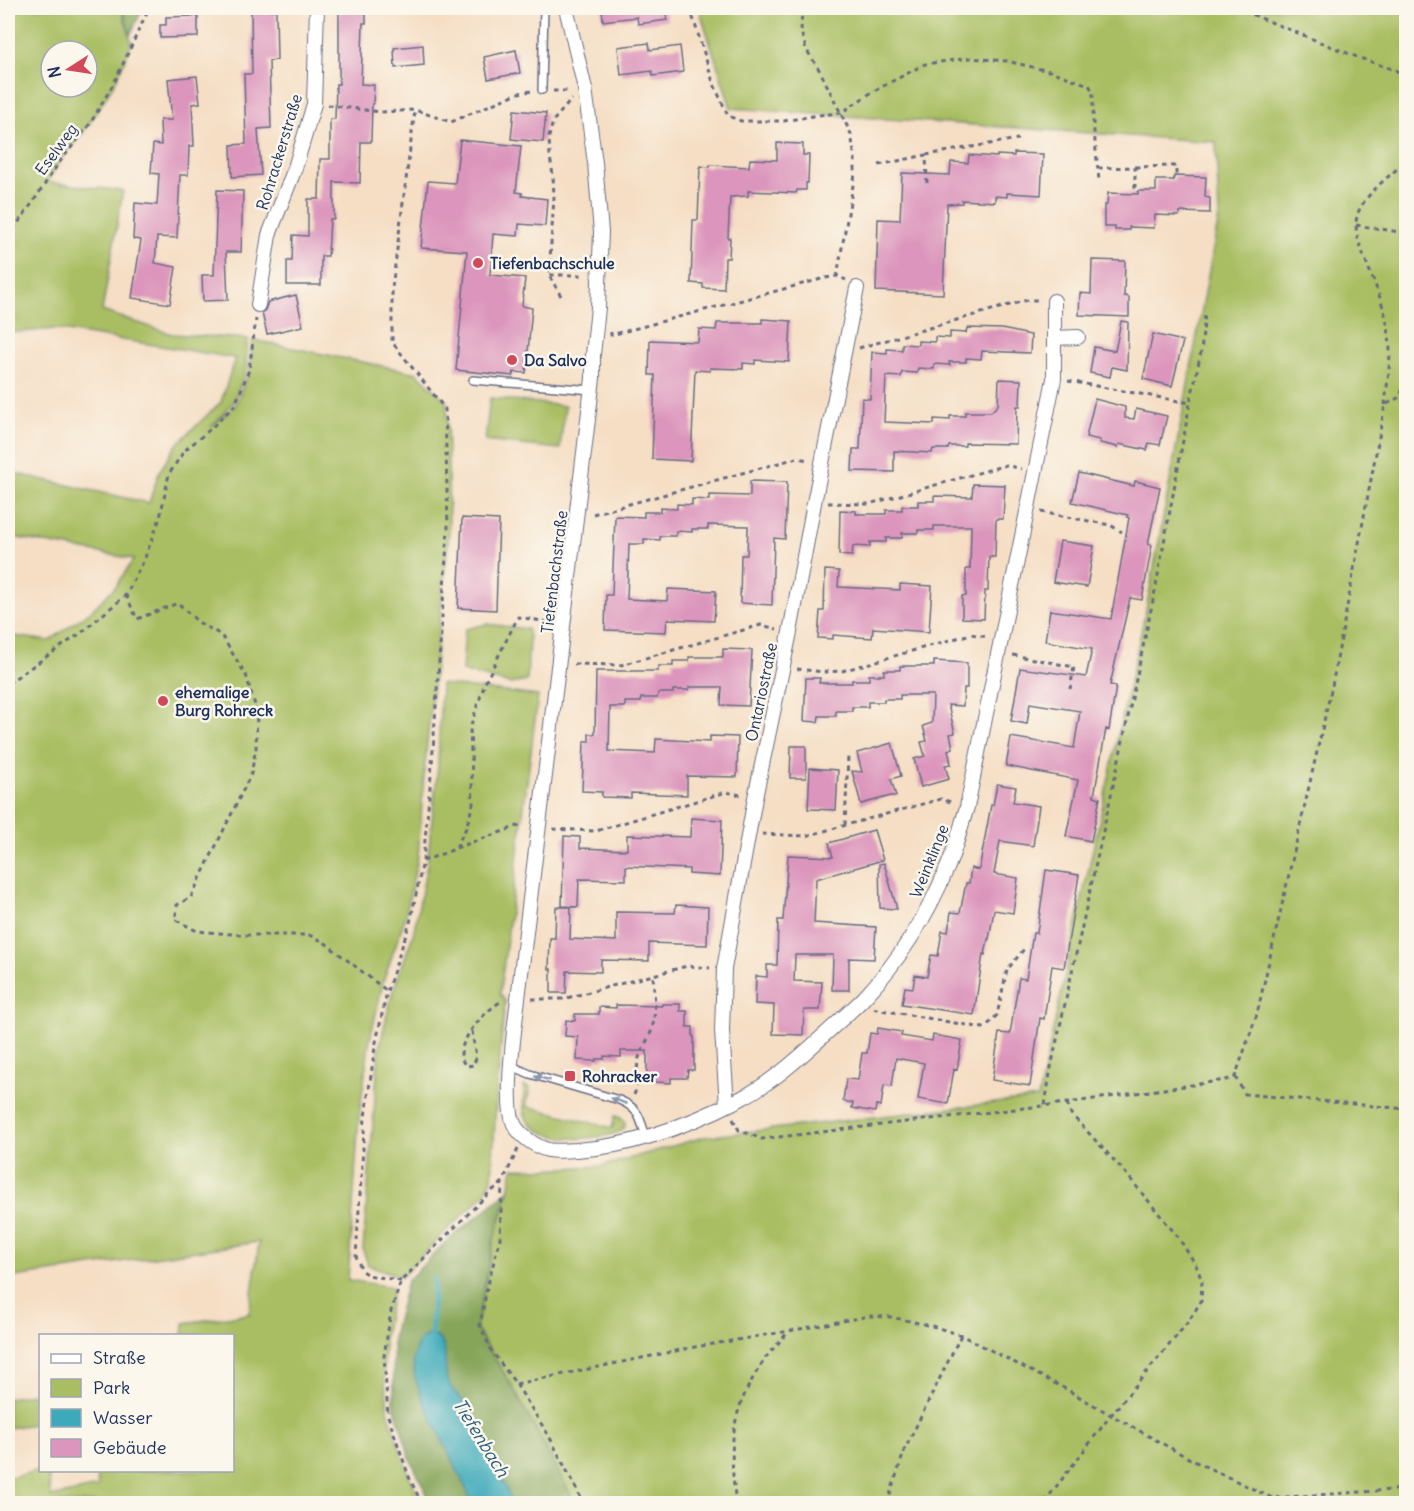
<svg xmlns="http://www.w3.org/2000/svg" width="1414" height="1511" viewBox="0 0 1414 1511" font-family="Delius,sans-serif">
  <style>
    .green { fill: #a9be62; stroke: #627660; stroke-width: 1.5; fill-rule: evenodd }
    .forest { fill: #86a558; stroke: #506a5b; stroke-width: 1.5 }
    .water { fill: #3caaba; stroke: #2c6c8c; stroke-width: 1.5 }
    .lines { fill: none; stroke-linecap: round; stroke-linejoin: round }
    .stream { stroke: #3caaba; stroke-width: 5 }
    .building { fill: #dc95bc }
    .lane-casing { stroke: #676c82; stroke-width: 10 }
    .street-casing { stroke: #676c82; stroke-width: 16 }
    .path { stroke: #676c82; stroke-width: 3; stroke-dasharray: 4.5 4.5; stroke-linecap: butt }
    .lane { stroke: #fff; stroke-width: 7 }
    .street { stroke: #fff; stroke-width: 14 }
    .oneway { fill: #8d97ae }
    .poi-dot { fill: #d1495b; stroke: #fbf7ec; stroke-width: 2 }
    .labels { text-anchor: middle; stroke-width: 5; stroke-linejoin: round; paint-order: stroke }
    .street-label { font-size: 16px; fill: #1b2f5e; stroke: #fbf7ec }
    .poi-label { font-size: 16px; font-weight: bold; fill: #1b2f5e; stroke: #fbf7ec; text-anchor: start }
    .water-label { font-size: 18px; font-style: italic; fill: #275a7e; stroke: #fbf7ec }
  </style>
  <rect width="100%" height="100%" fill="#fbf7ec"/>
  <filter id="ink" filterUnits="userSpaceOnUse"><feTurbulence type="fractalNoise" baseFrequency=".0167" numOctaves="2"/><feDisplacementMap in="SourceGraphic" scale="12" xChannelSelector="R" yChannelSelector="G"/><feConvolveMatrix kernelMatrix="1 2 1 2 8 2 1 2 1" color-interpolation-filters="sRGB"/></filter>
  <filter id="wash" filterUnits="userSpaceOnUse"><feTurbulence type="fractalNoise" baseFrequency=".008" numOctaves="4" result="noise"/><feDisplacementMap in="SourceGraphic" scale="24" xChannelSelector="R" yChannelSelector="G"/><feGaussianBlur stdDeviation="1.35" result="paint"/><feColorMatrix in="noise" values="0 0 0 0 0 0 0 0 0 0 0 0 0 0 0 0 0 1.4 0 .05"/><feComposite in="paint" operator="in"/></filter>
  <g filter="url(#wash)">
    <rect width="100%" height="100%" fill="#f5dec4"/>
    <path class="green" d="M 8,8 L 121,8 L 132,43 L 116,81 L 89,124 L 58,164 L 47,182 L 123,191 L 102,311 L 172,334 L 248,339 L 245,373 L 233,403 L 211,427 L 235,406 L 249,371 L 253,340 L 417,373 L 447,402 L 449,532 L 425,763 L 418,857 L 405,918 L 383,982 L 369,1044 L 359,1117 L 348,1280 L 393,1287 L 384,1337 L 384,1375 L 389,1414 L 408,1473 L 422,1503 L 8,1503 L 8,1478 L 40,1470 L 48,1471 L 51,1497 L 98,1487 L 96,1471 L 232,1470 L 232,1336 L 183,1335 L 184,1323 L 249,1314 L 259,1242 L 8,1278 L 8,635 L 49,641 L 92,610 L 116,586 L 134,559 L 8,536 L 8,472 L 149,503 L 159,472 L 177,444 L 221,402 L 235,358 L 55,329 L 8,333 ZM 51,51 L 87,51 L 87,87 L 51,87 Z
      M 699,8 L 1406,8 L 1406,1503 L 575,1503 L 512,1386 L 476,1329 L 494,1239 L 509,1191 L 513,1168 L 541,1169 L 603,1166 L 704,1137 L 1038,1098 L 1147,605 L 1219,217 L 1216,142 L 731,108 Z
      M 490,398 L 565,406 L 560,449 L 485,441 Z
      M 487,624 L 527,629 L 529,637 L 527,681 L 510,684 L 462,671 L 465,629 Z
      M 441,684 L 538,696 L 500,993 L 505,1001 L 496,1099 L 492,1179 L 484,1195 L 444,1233 L 402,1277 L 368,1265 L 363,1250 L 379,1049 L 392,994 L 413,935 L 427,865 L 438,766 Z
      M 524,1086 L 530,1088 L 526,1106 L 612,1128 L 615,1116 C 622,1118 625,1120 625,1127 C 619,1134 612,1134 604,1136 C 583,1140 545,1141 529,1122 C 521,1112 524,1098 524,1086 Z
      M 40,1393 L 40,1423 L 8,1428 L 8,1398 Z"/>
    <path class="forest" d="M 122,8 L 143,8 L 130,35 Z
      M 509,1191 L 494,1239 L 476,1329 L 512,1386 L 575,1503 L 431,1503 L 410,1458 L 394,1405 L 393,1336 L 407,1281 L 446,1242 Z"/>
    <path class="water" d="M 425,1336 C 428,1336 431,1335 434,1336 C 450,1341 443,1367 447,1379 C 451,1389 457,1395 464,1402 L 513,1503 L 473,1503 L 422,1398 L 415,1377 L 413,1359 L 418,1343 Z"/>
    <g class="lines">
      <path class="stream" d="M 431,1341 L 434,1279"/>
    </g>
    <g id="blocks">
      <path class="building" d="M 339,8 L 366,8 L 366,23 L 363,23 L 361,84 L 374,85 L 373,104 L 372,104 L 371,142 L 361,142 L 360,183 L 334,182 L 334,219 L 330,219 L 328,256 L 321,256 L 321,285 L 287,285 L 287,261 L 292,261 L 293,235 L 308,236 L 308,199 L 319,199 L 320,159 L 330,159 L 330,119 L 335,119 L 336,84 L 339,84 Z
        M 602,8 L 665,8 L 667,20 L 638,24 L 637,17 L 603,21 Z
        M 251,10 L 276,10 L 277,60 L 269,61 L 271,128 L 258,129 L 261,175 L 232,177 L 231,145 L 246,144 L 244,74 L 252,74 Z
        M 198,16 L 198,37 L 160,38 L 160,25 L 166,25 L 166,17 Z
        M 649,43 L 650,50 L 680,46 L 683,72 L 653,76 L 652,71 L 621,75 L 618,47 Z
        M 423,45 L 424,65 L 395,68 L 394,48 Z
        M 516,50 L 520,73 L 488,79 L 484,57 Z
        M 197,76 L 200,103 L 192,104 L 194,146 L 189,146 L 188,175 L 180,175 L 177,238 L 157,237 L 155,263 L 176,267 L 170,304 L 132,298 L 141,240 L 133,239 L 135,203 L 157,205 L 159,174 L 151,173 L 153,144 L 161,145 L 160,120 L 172,120 L 168,79 Z
        M 514,110 L 546,113 L 543,142 L 511,139 Z
        M 460,140 L 521,146 L 516,192 L 522,193 L 522,196 L 547,199 L 545,226 L 519,224 L 518,236 L 493,234 L 490,275 L 525,278 L 522,306 L 532,308 L 526,373 L 514,372 L 513,376 L 456,370 L 467,251 L 421,248 L 428,181 L 455,183 Z
        M 777,143 L 803,144 L 803,155 L 809,155 L 808,183 L 806,183 L 806,190 L 797,190 L 796,193 L 748,191 L 748,196 L 730,197 L 728,238 L 730,238 L 729,258 L 725,258 L 724,289 L 703,288 L 703,284 L 691,283 L 693,220 L 698,220 L 700,166 L 710,167 L 710,165 L 749,167 L 750,159 L 777,160 Z
        M 1014,153 L 1043,154 L 1041,195 L 1007,193 L 1007,197 L 995,196 L 995,202 L 962,200 L 962,203 L 947,204 L 943,294 L 876,291 L 878,219 L 900,220 L 902,173 L 950,175 L 951,162 L 968,163 L 969,155 L 997,157 L 997,155 L 1014,156 Z
        M 1174,176 L 1206,177 L 1205,197 L 1210,198 L 1210,213 L 1180,212 L 1179,216 L 1155,215 L 1154,228 L 1129,227 L 1129,230 L 1115,230 L 1115,227 L 1104,227 L 1104,205 L 1107,205 L 1108,193 L 1138,194 L 1138,191 L 1156,191 L 1156,180 L 1174,180 Z
        M 217,190 L 243,191 L 241,252 L 226,252 L 228,300 L 203,301 L 202,275 L 214,275 Z
        M 1092,260 L 1125,261 L 1124,296 L 1129,297 L 1129,317 L 1079,315 L 1080,293 L 1091,294 Z
        M 296,295 L 303,326 L 267,334 L 262,313 L 265,310 L 268,302 Z
        M 762,319 L 791,321 L 789,362 L 755,360 L 755,364 L 743,363 L 743,369 L 710,368 L 710,371 L 695,370 L 691,461 L 652,459 L 655,375 L 649,375 L 650,340 L 698,342 L 699,329 L 716,330 L 717,323 L 762,323 Z
        M 1121,321 L 1128,322 L 1127,370 L 1112,367 L 1110,377 L 1090,373 L 1094,347 L 1115,351 Z
        M 967,328 L 1002,329 L 1031,335 L 1030,353 L 982,351 L 981,359 L 966,358 L 966,362 L 949,362 L 950,365 L 934,364 L 934,369 L 918,368 L 917,373 L 902,372 L 901,377 L 886,376 L 884,422 L 934,424 L 934,419 L 950,420 L 950,416 L 965,416 L 965,412 L 991,412 L 998,405 L 999,379 L 1021,380 L 1020,406 L 1017,406 L 1016,444 L 965,443 L 965,446 L 949,446 L 948,449 L 933,449 L 932,453 L 894,451 L 894,472 L 852,471 L 853,449 L 860,449 L 862,398 L 870,399 L 872,352 L 887,353 L 887,349 L 902,350 L 902,344 L 918,345 L 918,341 L 935,342 L 935,337 L 950,338 L 950,332 L 966,333 Z
        M 1153,334 L 1183,341 L 1172,386 L 1143,379 Z
        M 1095,399 L 1125,407 L 1125,418 L 1134,419 L 1136,409 L 1167,416 L 1160,445 L 1149,443 L 1147,450 L 1119,444 L 1118,447 L 1100,443 L 1100,440 L 1086,437 Z
        M 1079,473 L 1134,486 L 1135,481 L 1160,487 L 1148,544 L 1152,545 L 1142,600 L 1130,598 L 1110,685 L 1116,686 L 1109,730 L 1106,729 L 1094,796 L 1100,798 L 1091,841 L 1066,836 L 1078,780 L 1006,766 L 1011,737 L 1074,748 L 1080,711 L 1030,703 L 1027,724 L 1011,721 L 1020,668 L 1086,677 L 1092,649 L 1045,641 L 1050,610 L 1111,619 L 1129,518 L 1127,517 L 1128,515 L 1072,502 Z
        M 750,481 L 787,482 L 785,539 L 774,538 L 772,605 L 740,603 L 741,555 L 747,555 L 748,526 L 708,525 L 708,529 L 692,529 L 692,532 L 676,531 L 676,536 L 660,536 L 660,540 L 644,539 L 644,544 L 629,544 L 627,599 L 667,601 L 668,589 L 716,591 L 714,621 L 667,619 L 666,632 L 605,630 L 606,595 L 612,595 L 615,516 L 644,517 L 644,512 L 660,512 L 660,508 L 677,509 L 677,504 L 692,505 L 692,499 L 709,500 L 709,495 L 750,496 Z
        M 973,484 L 1005,485 L 1003,519 L 996,519 L 995,557 L 989,557 L 988,591 L 985,591 L 984,619 L 962,618 L 962,596 L 966,596 L 966,569 L 970,569 L 971,526 L 934,526 L 934,530 L 918,530 L 918,533 L 902,533 L 902,538 L 886,538 L 886,542 L 870,542 L 870,547 L 853,546 L 852,556 L 839,555 L 840,510 L 856,511 L 856,514 L 886,514 L 886,510 L 902,510 L 902,506 L 918,506 L 918,501 L 934,501 L 934,496 L 972,497 Z
        M 462,518 L 499,520 L 496,610 L 458,608 Z
        M 1060,541 L 1094,546 L 1087,587 L 1053,582 Z
        M 825,570 L 839,571 L 838,587 L 900,590 L 900,584 L 932,586 L 929,632 L 873,628 L 872,638 L 833,635 L 833,639 L 818,638 L 820,611 L 824,611 Z
        M 723,649 L 752,650 L 749,706 L 721,705 L 722,687 L 689,687 L 689,690 L 673,690 L 673,693 L 658,693 L 657,698 L 641,698 L 641,702 L 625,702 L 625,707 L 610,707 L 609,751 L 655,753 L 656,739 L 710,742 L 710,736 L 738,737 L 737,777 L 687,776 L 687,795 L 631,793 L 631,798 L 602,797 L 602,792 L 582,791 L 584,741 L 589,741 L 589,734 L 595,734 L 596,671 L 658,671 L 658,666 L 673,666 L 673,661 L 689,661 L 689,657 L 723,657 Z
        M 934,661 L 967,663 L 967,688 L 964,688 L 963,706 L 948,705 L 955,733 L 950,734 L 953,748 L 948,750 L 951,764 L 945,765 L 949,779 L 921,787 L 914,759 L 925,756 L 921,742 L 927,741 L 923,726 L 932,723 L 933,695 L 900,695 L 900,699 L 884,699 L 884,702 L 868,702 L 868,707 L 852,707 L 852,711 L 836,711 L 836,716 L 819,716 L 818,722 L 804,721 L 806,678 L 820,678 L 819,683 L 852,683 L 852,680 L 869,680 L 869,675 L 884,675 L 884,670 L 900,670 L 900,666 L 934,666 Z
        M 892,743 L 901,776 L 891,779 L 896,796 L 891,796 L 861,804 L 852,771 L 862,772 L 857,753 Z
        M 791,746 L 806,746 L 806,778 L 790,778 Z
        M 810,768 L 838,770 L 836,810 L 808,809 Z
        M 997,784 L 1016,787 L 1013,802 L 1039,806 L 1033,846 L 1000,841 L 994,874 L 1018,878 L 1013,913 L 994,910 L 989,939 L 988,939 L 985,955 L 983,954 L 974,1015 L 902,1004 L 905,987 L 913,988 L 915,975 L 927,977 L 931,955 L 938,956 L 942,931 L 948,932 L 951,912 L 960,913 L 966,883 L 969,883 L 971,868 L 979,870 L 991,805 L 993,805 Z
        M 691,818 L 722,820 L 720,876 L 689,874 L 689,869 L 626,866 L 626,880 L 579,879 L 578,907 L 562,906 L 564,836 L 580,837 L 580,848 L 627,850 L 627,835 L 690,837 Z
        M 874,830 L 883,860 L 816,879 L 814,923 L 876,927 L 874,959 L 849,958 L 849,990 L 832,990 L 833,955 L 795,955 L 794,981 L 822,982 L 820,1010 L 804,1010 L 803,1035 L 773,1034 L 774,1005 L 755,1004 L 756,976 L 767,977 L 767,965 L 777,965 L 778,920 L 783,920 L 788,855 L 833,857 L 829,843 Z
        M 884,863 L 897,909 L 880,908 L 879,864 Z
        M 1046,870 L 1079,875 L 1064,968 L 1052,966 L 1044,1019 L 1040,1018 L 1030,1086 L 992,1080 L 999,1033 L 1010,1034 L 1019,978 L 1026,979 L 1033,933 L 1037,933 Z
        M 676,905 L 708,907 L 707,945 L 649,943 L 649,961 L 601,960 L 601,972 L 567,971 L 566,993 L 551,993 L 551,969 L 549,969 L 550,938 L 555,938 L 556,907 L 571,907 L 570,939 L 616,941 L 616,912 L 675,913 Z
        M 662,1004 L 680,1004 L 680,1011 L 687,1011 L 687,1027 L 693,1027 L 693,1037 L 694,1037 L 694,1070 L 688,1070 L 687,1078 L 671,1078 L 671,1083 L 655,1082 L 655,1075 L 647,1075 L 647,1051 L 621,1051 L 621,1057 L 604,1056 L 604,1059 L 596,1059 L 596,1061 L 577,1060 L 578,1037 L 565,1036 L 566,1020 L 575,1021 L 575,1014 L 599,1014 L 599,1007 L 616,1008 L 616,1005 L 662,1006 Z
        M 878,1028 L 902,1032 L 901,1036 L 932,1041 L 933,1035 L 962,1040 L 957,1070 L 954,1069 L 948,1104 L 918,1099 L 924,1063 L 896,1058 L 892,1086 L 884,1085 L 881,1106 L 876,1105 L 875,1112 L 852,1108 L 853,1103 L 843,1101 L 846,1079 L 858,1080 L 862,1053 L 867,1053 L 870,1033 L 877,1034 Z"/>
    </g>
  </g>
  <g filter="url(#ink)">
    <use href="#blocks" fill-opacity="0" stroke="#676c82" stroke-width="1.5"/>
    <g class="lines">
      <defs>
        <path id="lane" d="M 542,90 L 544,8
          M 473,380 L 592,390
          M 512,1066 L 530,1074 L 619,1100 C 639,1108 640,1118 646,1137"/>
        <path id="street" d="M 566,8 L 585,89 L 595,163 L 601,232 L 598,308 L 593,355 L 593,378 C 569,579 544,781 520,982 C 517,1010 502,1105 515,1126 C 522,1137 536,1147 548,1150 C 557,1152 567,1150 576,1150 C 633,1147 689,1125 740,1099 C 771,1083 797,1060 822,1037 C 836,1024 850,1012 863,999 C 899,961 928,915 948,866 C 956,847 961,826 967,807 L 1054,379 L 1054,301
          M 258,305 L 269,235 L 295,168 L 314,104 L 317,8
          M 1054,338 L 1078,337
          M 727,1105 L 722,1031 L 724,969 L 755,798 L 790,632 L 814,503 L 857,288"/>
      </defs>
      <use href="#lane" class="lane-casing"/>
      <use href="#street" class="street-casing"/>
      <path class="path" d="M 690,8 L 713,82 L 728,116 L 741,121 L 784,121 L 819,115 L 841,113 L 872,92 L 925,64 L 970,58 L 1007,61 L 1053,72 L 1089,85 L 1093,92 L 1093,122 L 1099,180
        M 802,8 L 801,32 L 806,49 L 820,71 L 851,134 L 855,159 L 855,174 L 837,276 L 846,280
        M 1236,8 L 1357,57 L 1406,74
        M 553,91 L 571,91
        M 328,105 L 380,112 L 415,110 L 451,122 L 518,93 L 532,91
        M 926,155 L 1018,139
        M 879,165 L 926,155 L 927,183
        M 1135,167 L 1176,166 L 1176,175
        M 1098,168 L 1135,167 L 1135,191
        M 1356,225 L 1406,233
        M 8,237 L 33,202 L 58,164 L 90,124 L 115,81 L 149,8
        M 550,275 L 585,275
        M 561,296 L 549,275 L 554,197 L 553,175 L 550,157 L 549,137 L 553,121 L 572,99
        M 611,332 L 611,335 L 825,278 L 837,276
        M 859,348 L 1027,300 L 1041,300
        M 1068,381 L 1190,403
        M 1385,405 C 1387,383 1392,358 1389,336 C 1387,313 1377,290 1369,269 C 1363,253 1353,234 1357,216 C 1362,196 1392,174 1406,161
        M 828,503 L 869,504 L 1006,465 L 1022,469
        M 1041,512 L 1110,525 L 1122,532
        M 593,514 L 797,458 L 809,460
        M 126,595 L 137,619 L 178,603 L 198,622 L 221,635 L 246,675 L 257,712 L 256,748 L 251,774 L 191,897 L 177,905 L 176,920 L 197,931 L 242,935 L 309,935 L 324,942 L 387,991
        M 1013,655 L 1074,667 L 1070,689
        M 574,664 L 621,665 L 761,625 L 777,629
        M 797,669 L 825,672 L 842,671 L 971,634 L 988,637
        M 8,683 L 81,633 L 126,595 L 144,560 L 160,518 L 169,474 L 184,451 L 207,432 L 235,405 L 249,370 L 256,319
        M 845,825 L 848,756
        M 553,829 L 596,831 L 726,792 L 741,795
        M 762,834 L 806,836 L 941,799 L 954,803
        M 456,848 L 524,824
        M 423,861 L 455,849 L 466,828 L 473,804 L 470,728 L 485,683 L 518,617 L 548,622
        M 532,999 L 563,999 L 687,966 L 710,968
        M 874,1008 L 876,1009 L 983,1028 L 991,1022 L 997,1015 L 1007,970 L 1024,949
        M 472,1031 L 476,1057 L 474,1065 L 467,1066 C 446,1051 486,1009 502,1001
        M 1235,1077 L 1245,1094 L 1406,1109
        M 634,1095 C 639,1084 636,1073 638,1062 C 640,1051 647,1042 651,1032 C 657,1015 654,992 653,975
        M 1067,1103 L 1071,1114 L 1123,1170 L 1178,1237 L 1196,1265 L 1202,1281 L 1201,1301 L 1189,1321 L 1111,1415 L 1192,1460 L 1272,1498 L 1406,1489
        M 1045,1105 L 1051,1067 L 1119,759 L 1155,591 L 1190,403 L 1201,352 L 1205,313
        M 8,1118 L 10,1147 L 8,1161
        M 733,1119 L 739,1130 L 762,1139 L 1067,1103 L 1226,1080 L 1235,1077 L 1257,1014 L 1332,686 L 1385,405 L 1400,397 L 1406,379
        M 518,1149 L 502,1183 L 500,1238 L 487,1288 L 480,1325 L 491,1350 L 516,1384 L 549,1436 L 584,1504
        M 401,1281 L 368,1275 L 362,1271 L 356,1256 L 365,1117 L 375,1047 L 387,991 L 410,923 L 423,861 L 432,765 L 448,528 L 445,409 L 392,342 L 392,288 L 415,110
        M 516,1384 L 695,1347 L 789,1331 L 869,1316 L 891,1317 L 932,1326 L 961,1335 L 1064,1388 L 1111,1415 L 1043,1504
        M 422,1504 L 409,1477 L 388,1416 L 384,1356 L 391,1311 L 401,1281 L 489,1193 L 502,1183
        M 736,1504 C 729,1448 729,1413 761,1365 C 768,1353 779,1343 788,1332
        M 887,1504 L 905,1449 L 961,1335"/>
      <use href="#lane" class="lane"/>
      <use href="#street" class="street"/>
    </g>
    <defs><path id="oneway-solid" d="M-6-.8H1V-3.2L6.5 0L1 3.2V.8H-6Z" transform="scale(1.5)"/></defs>
    <g class="oneway">
      <use href="#oneway-solid" transform="translate(542 1078) rotate(-164)"/>
      <use href="#oneway-solid" transform="translate(619 1101) rotate(-160)"/>
    </g>
  </g>
  <g class="poi-dot">
    <circle cx="478" cy="263" r="6"/>
    <circle cx="512" cy="360" r="6"/>
    <circle cx="163" cy="701" r="6"/>
    <rect x="564" y="1070" width="12" height="12" rx="3"/>
  </g>
  <g class="labels">
    <g class="street-label">
      <text transform="translate(56 149) rotate(-54)" y="6">Eselweg</text>
      <text transform="translate(279 152) rotate(-73)" y="6">Rohrackerstraße</text>
      <text transform="translate(554 572) rotate(-83)" y="6">Tiefenbachstraße</text>
      <text transform="translate(761 692) rotate(-78)" y="6">Ontariostraße</text>
      <text transform="translate(929 861) rotate(-68)" y="6">Weinklinge</text>
    </g>
    <g class="poi-label">
      <text x="490" y="269">Tiefenbachschule</text>
      <text x="524" y="366">Da Salvo</text>
      <text x="175" y="698">ehemalige<tspan x="175" dy="18">Burg Rohreck</tspan></text>
      <text x="582" y="1082">Rohracker</text>
    </g>
    <g class="water-label">
      <text transform="translate(481 1438) rotate(58)" y="6">Tiefenbach</text>
    </g>
  </g>
  <rect width="1414" height="1511" fill="none" stroke="#fbf7ec" stroke-width="30"/>
  <rect x="39" y="1334" width="195" height="138" fill="#fbf7ec" stroke="#a1a7b3" stroke-width="1.5"/>
  <rect x="51" y="1354" width="30" height="9" fill="#ffffff" stroke="#a1a7b3" stroke-width="1.5"/>
  <text x="93" y="1364" font-size="18" fill="#1b2f5e">Straße</text>
  <rect x="51" y="1379" width="30" height="18" fill="#a9be62" stroke="#a1a7b3" stroke-width="1.5"/>
  <text x="93" y="1394" font-size="18" fill="#1b2f5e">Park</text>
  <rect x="51" y="1409" width="30" height="18" fill="#3caaba" stroke="#a1a7b3" stroke-width="1.5"/>
  <text x="93" y="1424" font-size="18" fill="#1b2f5e">Wasser</text>
  <rect x="51" y="1439" width="30" height="18" fill="#dc95bc" stroke="#a1a7b3" stroke-width="1.5"/>
  <text x="93" y="1454" font-size="18" fill="#1b2f5e">Gebäude</text>
  <g transform="translate(69 69) rotate(258)"><circle r="28" fill="#fbf7ec" stroke="#a1a7b3" stroke-width="1.5"/>
  <path d="M0-4.5L10 22L0 15L-10 22Z" fill="#d1495b"/>
  <text y="-9" font-size="16" font-weight="bold" text-anchor="middle" fill="#1b2f5e">N</text>
  </g>
</svg>
